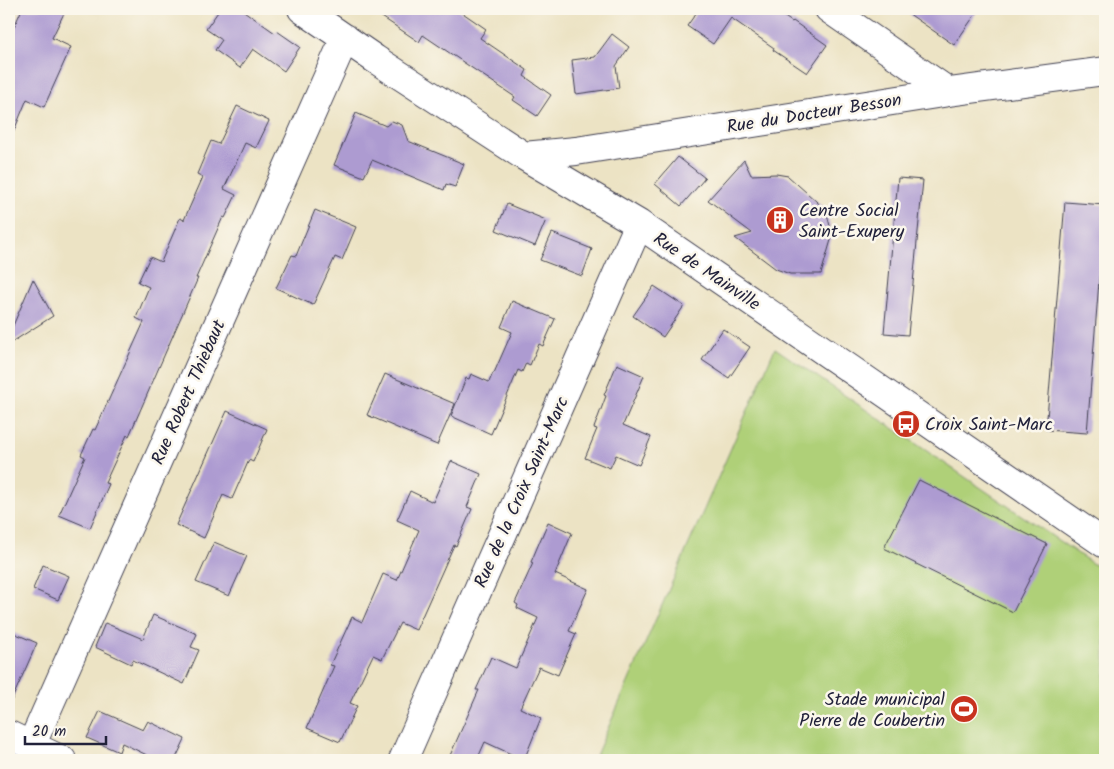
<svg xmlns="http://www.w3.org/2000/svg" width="1114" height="769" viewBox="0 0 1114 769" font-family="Kalam,sans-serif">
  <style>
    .green { fill: #afd078; stroke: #68795a }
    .building { fill: #ad9bd1 }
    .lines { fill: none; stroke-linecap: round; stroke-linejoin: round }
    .minor-casing { stroke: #403f50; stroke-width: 30 }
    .minor { stroke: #fff; stroke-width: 28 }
    .labels { text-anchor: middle; stroke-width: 5; stroke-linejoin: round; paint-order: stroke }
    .street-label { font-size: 18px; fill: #22223b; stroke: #fbf7ec }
    .poi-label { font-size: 18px; fill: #22223b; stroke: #fbf7ec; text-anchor: start }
  </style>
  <rect width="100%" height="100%" fill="#fbf7ec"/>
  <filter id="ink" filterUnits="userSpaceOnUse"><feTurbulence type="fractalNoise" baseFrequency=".02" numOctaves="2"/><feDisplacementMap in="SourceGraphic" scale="10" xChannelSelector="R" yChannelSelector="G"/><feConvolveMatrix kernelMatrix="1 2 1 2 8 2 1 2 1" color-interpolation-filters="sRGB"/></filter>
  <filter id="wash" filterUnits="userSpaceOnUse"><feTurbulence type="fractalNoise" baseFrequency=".0096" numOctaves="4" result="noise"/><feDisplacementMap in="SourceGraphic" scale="20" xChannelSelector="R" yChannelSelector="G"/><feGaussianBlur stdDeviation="1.12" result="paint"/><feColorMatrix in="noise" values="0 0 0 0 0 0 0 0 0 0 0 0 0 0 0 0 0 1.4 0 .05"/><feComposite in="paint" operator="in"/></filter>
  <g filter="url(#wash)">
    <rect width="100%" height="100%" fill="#ece3c4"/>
    <path class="green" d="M 775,348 L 1105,572 L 1105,760 L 594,760 Z"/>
    <g id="blocks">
      <path class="building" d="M 22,9 L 66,9 L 52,38 L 71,47 L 44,107 L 27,99 L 9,143 L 9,38 Z
        M 220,9 L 241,9 L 275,33 L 277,31 L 300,47 L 284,71 L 253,49 L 240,68 L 215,50 L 222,40 L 206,29 Z
        M 370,9 L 457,9 L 486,29 L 480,38 L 527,70 L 524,76 L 551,95 L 537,116 L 513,100 L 515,97 L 423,35 L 419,42 Z
        M 699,9 L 773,9 L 792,22 L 793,21 L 827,45 L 807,73 L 773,50 L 774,48 L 731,18 L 713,44 L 687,26 Z
        M 902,9 L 979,9 L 954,45 Z
        M 612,34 L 629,47 L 616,66 L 619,88 L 576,94 L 572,60 L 595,57 Z
        M 237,106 L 269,121 L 256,148 L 245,143 L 224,189 L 236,195 L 225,218 L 223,217 L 196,278 L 198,278 L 129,436 L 127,435 L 105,483 L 109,484 L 90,528 L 59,515 L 85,457 L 81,455 L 93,429 L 95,430 L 144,322 L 136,318 L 149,287 L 138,282 L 150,257 L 161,262 L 180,218 L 184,220 L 203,177 L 197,174 L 211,141 L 219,144 Z
        M 356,113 L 386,126 L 392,121 L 402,125 L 408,141 L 464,164 L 455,187 L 446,184 L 444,190 L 372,160 L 364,177 L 334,165 Z
        M 678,157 L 705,178 L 681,206 L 655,184 Z
        M 744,160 L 751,175 L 776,174 L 788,176 L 826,210 L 831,230 L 831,240 L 821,274 L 790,274 L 776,269 L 735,238 L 752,233 L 708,200 Z
        M 898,178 L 923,180 L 908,335 L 884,333 Z
        M 1065,202 L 1105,205 L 1087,433 L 1046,430 Z
        M 507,204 L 546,220 L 535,246 L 496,230 Z
        M 315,210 L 356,227 L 342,260 L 335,257 L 313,305 L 276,288 L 292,255 L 296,256 Z
        M 552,233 L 592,249 L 582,276 L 540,260 Z
        M 33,279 L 53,316 L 9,344 L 9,335 Z
        M 654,286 L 684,306 L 663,337 L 633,316 Z
        M 512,301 L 555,319 L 543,346 L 539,344 L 530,365 L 526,363 L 522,372 L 518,370 L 491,434 L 451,416 L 466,378 L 469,379 L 471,374 L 489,382 L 493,373 L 494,373 L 512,332 L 501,327 Z
        M 723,329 L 750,347 L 729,378 L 702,360 Z
        M 617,364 L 644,376 L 623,425 L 651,437 L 639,465 L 616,455 L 610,468 L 585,458 L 597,429 L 594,428 L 606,396 L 604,395 Z
        M 385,374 L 455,404 L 437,445 L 367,415 Z
        M 227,411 L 267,429 L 253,462 L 249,460 L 232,499 L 223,495 L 204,538 L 176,525 Z
        M 451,461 L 481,474 L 467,507 L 472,509 L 456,546 L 454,545 L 416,630 L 400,623 L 382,659 L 373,655 L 350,703 L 357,706 L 340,742 L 307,728 L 334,666 L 330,665 L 352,617 L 362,622 L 383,574 L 397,580 L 419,530 L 397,520 L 410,491 L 433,502 Z
        M 919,480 L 1047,544 L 1013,612 L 884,548 Z
        M 548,522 L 572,533 L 555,574 L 588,589 L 569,631 L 576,634 L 558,675 L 539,667 L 520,708 L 541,718 L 524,760 L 485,742 L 477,760 L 448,760 L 479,690 L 476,690 L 491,657 L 516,668 L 538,618 L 517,608 L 518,605 L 515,603 L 533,563 L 531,562 Z
        M 214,542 L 247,556 L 229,596 L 196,582 Z
        M 43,565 L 69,576 L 58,600 L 33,589 Z
        M 153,615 L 197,634 L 191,647 L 199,650 L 184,684 L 133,660 L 131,664 L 95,647 L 105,623 L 143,639 Z
        M 9,631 L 37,643 L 9,706 Z
        M 100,711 L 143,730 L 148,721 L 185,739 L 175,760 L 157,760 L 122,743 L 119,752 L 87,738 Z"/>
    </g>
  </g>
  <g filter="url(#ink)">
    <use href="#blocks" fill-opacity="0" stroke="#403f50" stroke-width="1"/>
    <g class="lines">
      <defs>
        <path id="minor" d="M 302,9 L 375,59 L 524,156 L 639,224 L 1105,544
          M 829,9 L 949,92
          M 524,156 L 576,151 L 949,92 L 1105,71
          M 9,735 L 62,760
          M 31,746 L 345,38
          M 403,760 L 639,224"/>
      </defs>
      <use href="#minor" class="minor-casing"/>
      <use href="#minor" class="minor"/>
    </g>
  </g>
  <defs>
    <symbol id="building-disc" viewBox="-11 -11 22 22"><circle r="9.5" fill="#c8321e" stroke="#fbf7ec"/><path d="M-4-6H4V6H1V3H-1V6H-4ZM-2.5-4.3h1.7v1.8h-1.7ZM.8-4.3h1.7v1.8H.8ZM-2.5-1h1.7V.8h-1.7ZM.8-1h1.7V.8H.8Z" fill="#fff"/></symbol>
    <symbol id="bus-disc" viewBox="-11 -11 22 22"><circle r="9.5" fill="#c8321e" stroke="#fbf7ec"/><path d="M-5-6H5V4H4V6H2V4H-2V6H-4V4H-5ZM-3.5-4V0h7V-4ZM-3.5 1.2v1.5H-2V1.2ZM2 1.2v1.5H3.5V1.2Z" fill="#fff"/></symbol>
    <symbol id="stadium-disc" viewBox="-11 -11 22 22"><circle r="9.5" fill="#c8321e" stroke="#fbf7ec"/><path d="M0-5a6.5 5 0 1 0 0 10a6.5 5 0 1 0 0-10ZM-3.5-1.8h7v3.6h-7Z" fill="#fff"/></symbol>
  </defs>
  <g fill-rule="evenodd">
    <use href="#building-disc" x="764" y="204" width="32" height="32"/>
    <use href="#bus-disc" x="890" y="408" width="32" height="32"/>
    <use href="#stadium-disc" x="948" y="693" width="32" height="32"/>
  </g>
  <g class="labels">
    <g class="street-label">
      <text transform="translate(814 113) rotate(-9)" y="6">Rue du Docteur Besson</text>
      <text transform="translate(707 271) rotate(34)" y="6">Rue de Mainville</text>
      <text transform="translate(188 392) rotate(-66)" y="6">Rue Robert Thiebaut</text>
      <text transform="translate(521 492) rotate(-66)" y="6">Rue de la Croix Saint-Marc</text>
    </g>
    <g class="poi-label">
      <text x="799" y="216">Centre Social<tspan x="799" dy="21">Saint-Exupery</tspan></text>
      <text x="925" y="430">Croix Saint-Marc</text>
      <text x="945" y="705" text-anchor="end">Stade municipal<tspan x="945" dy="21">Pierre de Coubertin</tspan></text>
    </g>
  </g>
  <rect width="1114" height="769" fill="none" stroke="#fbf7ec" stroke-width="30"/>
  <path d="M25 736v8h81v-8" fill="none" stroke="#22223b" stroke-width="2.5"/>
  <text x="32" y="736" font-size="15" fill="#22223b" stroke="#fbf7ec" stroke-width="4" paint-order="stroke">20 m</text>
</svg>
